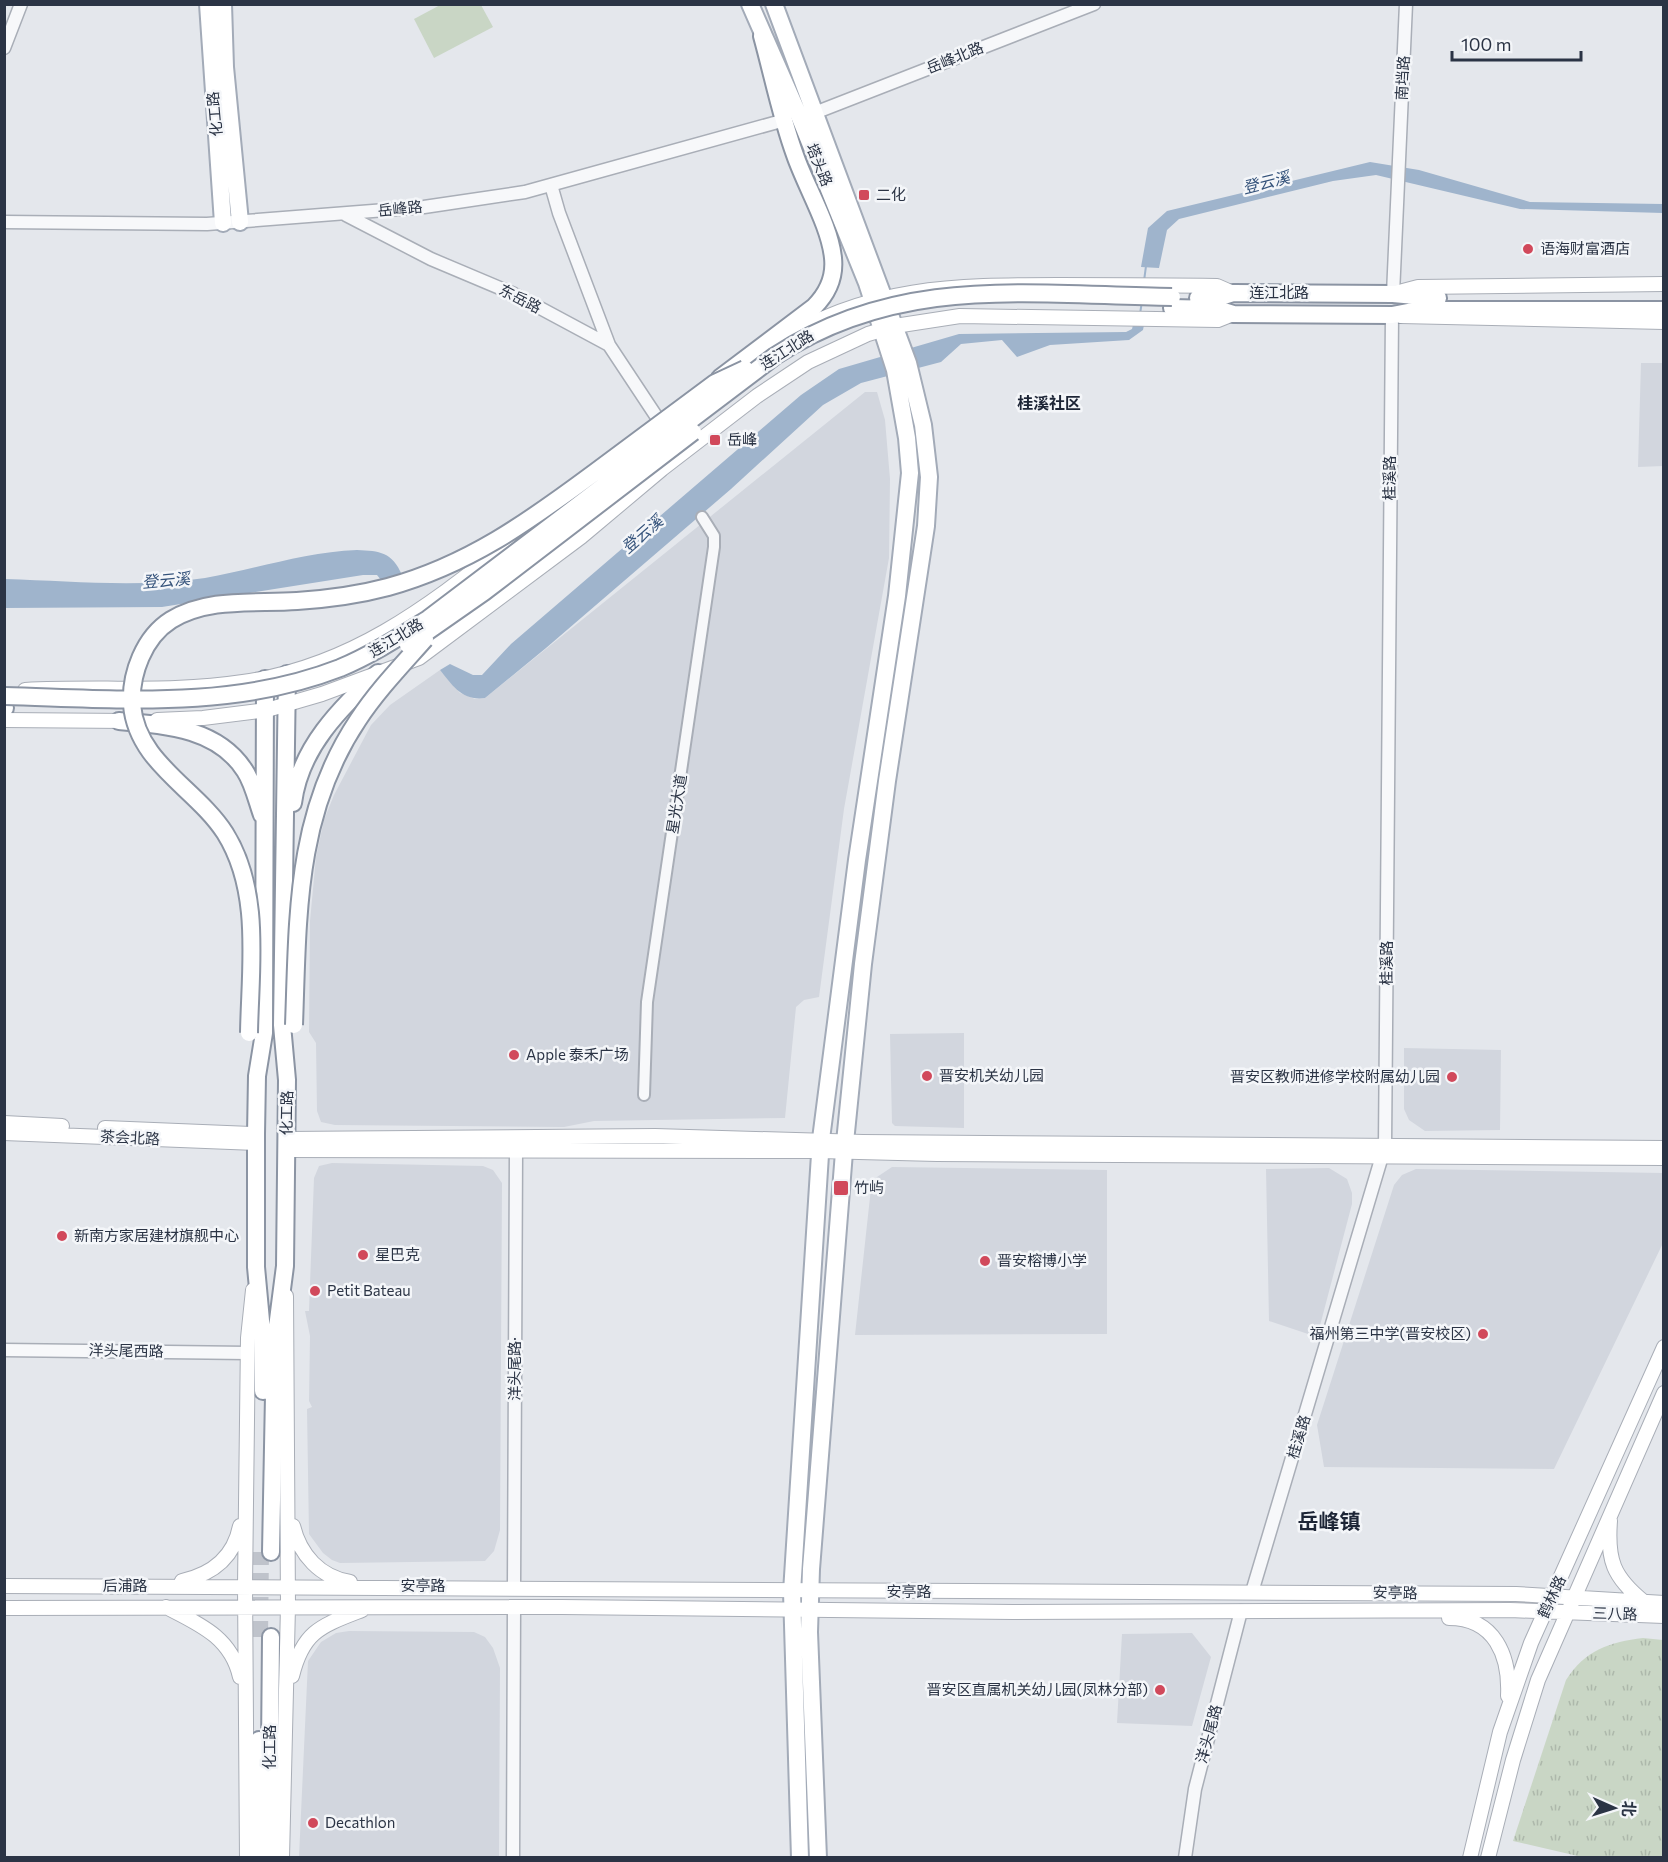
<svg xmlns="http://www.w3.org/2000/svg" width="1668" height="1862" viewBox="0 0 1668 1862" font-family="Commissioner,'Noto Sans SC',sans-serif">
  <style>
    .built { fill: #d2d6de }
    .grass { fill: #c9d6c5 }
    .park { fill: url(#park-tufts) }
    .water { fill: #9fb4cc }
    .lines { fill: none; stroke-linecap: round; stroke-linejoin: round }
    .stream { stroke: #9fb4cc; stroke-width: 2 }
    .trunk-tunnel { stroke: #bfc3cb; stroke-width: 16; stroke-dasharray: 16 8; stroke-linecap: butt }
    .minor-casing { stroke: #a9aeb7; stroke-width: 14 }
    .tertiary-casing { stroke: #a9aeb7; stroke-width: 15 }
    .secondary-casing { stroke: #a9aeb7; stroke-width: 16 }
    .primary-casing { stroke: #a3abb8; stroke-width: 20 }
    .trunk-casing { stroke: #8b94a3; stroke-width: 20 }
    .minor { stroke: #f7f8fa; stroke-width: 10 }
    .tertiary { stroke: #f7f8fa; stroke-width: 12 }
    .secondary { stroke: #fff; stroke-width: 14 }
    .primary { stroke: #fff; stroke-width: 16 }
    .trunk { stroke: #fff; stroke-width: 16 }
    .trunk-bridge-casing { stroke: #8b94a3; stroke-width: 20; stroke-linecap: butt }
    .trunk-bridge { stroke: #fff; stroke-width: 16 }
    .poi-dot { fill: #d1495b; stroke: #f4f6f9; stroke-width: 2 }
    .labels { text-anchor: middle; stroke-width: 5; stroke-linejoin: round; paint-order: stroke }
    .street-label { font-size: 15px; fill: #2b3445; stroke: #f4f6f9 }
    .poi-label { font-size: 15px; fill: #2b3445; stroke: #f4f6f9; text-anchor: start }
    .water-label { font-size: 16px; font-style: italic; fill: #34527a; stroke: #f4f6f9 }
    .neighbourhood-label { font-size: 16px; font-weight: bold; fill: #1d2536; stroke: #f4f6f9 }
    .district-label { font-size: 21px; font-weight: bold; fill: #1d2536; stroke: #f4f6f9 }
  </style>
  <defs>
    <pattern id="park-tufts" width="24" height="20" patternUnits="userSpaceOnUse" patternTransform="scale(1.5)"><rect width="24" height="20" fill="#c9d6c5"/><path d="M3 7l-1-3M5 7V3M7 7l1-3M15 17l-1-3M17 17v-4M19 17l1-3" fill="none" stroke="#adb8ab"/></pattern>
  </defs>
  <rect width="100%" height="100%" fill="#e4e7ec"/>
  <path class="built" d="M 1641,363 L 1663,363 L 1663,466 L 1638,467 Z
    M 865,392 L 877,392 L 885,420 L 890,479 L 889,558 L 844,809 L 819,997 L 804,1000 L 796,1007 L 785,1118 L 594,1121 L 564,1127 L 335,1125 L 321,1122 L 317,1111 L 316,1043 L 309,1032 L 310,921 L 316,857 L 324,820 L 334,795 L 371,725 L 390,705 L 440,670 L 460,693 L 475,699 L 485,698 Z
    M 964,1033 L 964,1128 L 895,1126 L 892,1123 L 890,1034 Z
    M 1404,1048 L 1501,1050 L 1500,1130 L 1425,1131 L 1409,1120 L 1404,1109 Z
    M 332,1163 L 483,1166 L 493,1170 L 502,1183 L 500,1530 L 494,1551 L 485,1561 L 340,1563 L 332,1560 L 323,1553 L 309,1534 L 307,1409 L 312,1407 L 309,1401 L 310,1336 L 305,1311 L 309,1311 L 314,1178 L 319,1166 Z
    M 892,1167 L 1107,1170 L 1107,1334 L 855,1335 L 871,1188 L 877,1177 Z
    M 1329,1168 L 1347,1179 L 1352,1193 L 1352,1204 L 1317,1337 L 1269,1321 L 1266,1169 Z
    M 1416,1169 L 1663,1173 L 1663,1243 L 1554,1469 L 1324,1467 L 1317,1425 L 1394,1185 L 1402,1175 Z
    M 349,1631 L 474,1632 L 485,1637 L 493,1648 L 500,1668 L 499,1857 L 299,1857 L 308,1661 L 321,1642 L 336,1633 Z
    M 1192,1633 L 1211,1657 L 1192,1726 L 1117,1723 L 1122,1634 Z"/>
  <path class="grass" d="M 442,4 L 481,5 L 493,27 L 434,58 L 414,19 Z"/>
  <path class="park" d="M 1643,1638 L 1663,1640 L 1663,1857 L 1582,1857 L 1513,1841 L 1566,1680 C 1585,1650 1610,1642 1643,1638 Z"/>
  <path class="water" d="M 1370,162 L 1419,170 L 1530,202 L 1663,204 L 1663,213 L 1520,209 L 1376,175 L 1333,181 L 1179,219 L 1167,230 L 1159,268 L 1141,267 L 1148,228 L 1167,211 Z
    M 1134,321 L 1144,325 L 1143,330 L 1129,340 L 1050,345 L 1017,357 L 1002,340 L 961,344 L 941,362 L 861,383 L 823,405 L 731,489 L 546,648 L 485,698 C 462,701 453,686 440,670 L 450,664 L 473,675 L 482,675 L 511,644 L 688,492 L 801,395 L 839,369 L 959,334 L 1126,332 L 1132,329 Z
    M 357,550 C 380,551 392,552 402,575 L 381,580 L 377,575 L 363,575 L 162,607 L 5,608 L 5,579 C 71,581 139,588 205,578 C 256,569 305,552 357,550 Z"/>
  <g class="lines">
    <path class="stream" d="M 1144,281 L 1146,266
      M 1140,314 L 1142,301"/>
    <path class="trunk-tunnel" d="M 260,1637 L 261,1552"/>
    <defs>
      <path id="minor" d="M 644,1095 L 647,1002 L 714,547 L 714,536 L 702,517"/>
      <path id="tertiary" d="M 4,48 L 21,4
        M 817,112 L 1094,4
        M 551,185 L 559,213 L 609,345
        M 346,215 L 431,259 L 514,294 L 609,345 L 662,425
        M 4,222 L 207,224 L 424,207 L 525,192 L 785,120
        M 1393,294 L 1406,4
        M 4,1350 L 248,1353
        M 514,1587 L 516,1152
        M 1252,1592 L 1385,1146 L 1392,315
        M 513,1858 L 514,1607
        M 1185,1858 L 1195,1789 L 1241,1611"/>
      <path id="secondary" d="M 1399,292 L 1418,287 L 1664,284
        M 1400,316 L 1664,322
        M 777,343 C 866,286 956,285 1058,285 C 1111,285 1164,285 1217,286 L 1233,293
        M 25,690 C 97,686 171,693 243,682 C 361,665 439,597 531,526
        M 4,720 L 128,721
        M 157,720 L 203,718 L 267,710 L 322,694 L 419,658 L 581,537 L 662,469 L 757,396 L 808,362 L 868,334 L 895,326 L 960,316 L 1218,320 L 1233,314
        M 4,1123 L 62,1126
        M 105,1128 L 251,1134
        M 4,1133 L 256,1143
        M 286,1139 L 655,1136 L 863,1142 L 1664,1148
        M 286,1150 L 820,1151 L 937,1154 L 1664,1158
        M 1610,1521 C 1607,1560 1613,1577 1644,1602
        M 293,1526 C 300,1555 320,1577 350,1582
        M 182,1581 C 213,1574 234,1557 240,1526
        M 4,1586 L 1516,1594 L 1664,1603
        M 166,1607 C 199,1624 231,1637 240,1677
        M 4,1608 L 562,1607 L 1013,1612 L 1510,1610 L 1664,1616
        M 1449,1618 C 1495,1618 1510,1656 1508,1696
        M 292,1676 C 303,1631 321,1626 362,1610
        M 247,1858 L 245,1586 L 248,1338 L 253,1290
        M 282,1858 L 288,1606 L 286,1296
        M 1470,1858 L 1500,1732 L 1531,1643 L 1664,1347
        M 1488,1858 L 1513,1760 L 1538,1680 L 1664,1393"/>
      <path id="primary" d="M 208,4 L 223,223
        M 223,4 L 225,67 L 240,222
        M 750,4 L 800,118 L 867,283 L 895,370 L 907,438 L 910,473 L 897,596 L 857,860 L 821,1139 L 792,1592 L 800,1858
        M 774,4 L 908,363 L 923,425 L 929,477 L 926,526 L 887,781 L 863,964 L 844,1152 L 811,1569 L 809,1632 L 818,1858"/>
      <path id="trunk" d="M 1198,298 L 1217,298 L 1233,293 L 1393,294 L 1438,298
        M 1172,308 L 1217,309 L 1233,314 L 1392,315 L 1418,310 L 1664,310
        M 720,378 L 814,307 C 827,294 835,277 833,258 C 830,226 806,187 795,155 C 781,117 773,76 762,36
        M 4,708 L 5,708
        M 119,721 C 165,725 218,728 245,771 C 253,783 257,801 262,815
        M 293,803 C 300,747 340,709 378,673
        M 263,1391 L 263,1342 L 256,1267 L 256,1134 L 257,1076 L 264,1033 L 265,679
        M 271,1552 L 275,1343 L 285,1266 L 287,1080 L 282,1025 L 287,674
        M 257,1858 L 259,1740
        M 269,1858 L 271,1637"/>
    </defs>
    <use href="#minor" class="minor-casing"/>
    <use href="#tertiary" class="tertiary-casing"/>
    <use href="#secondary" class="secondary-casing"/>
    <use href="#primary" class="primary-casing"/>
    <use href="#trunk" class="trunk-casing"/>
    <use href="#minor" class="minor"/>
    <use href="#tertiary" class="tertiary"/>
    <use href="#secondary" class="secondary"/>
    <use href="#primary" class="primary"/>
    <use href="#trunk" class="trunk"/>
    <defs>
      <path id="trunk-bridge" d="M 408,645 L 484,592 L 693,432
        M 5,696 C 118,699 232,710 340,668 C 371,655 399,637 428,619 L 775,356 C 900,274 1030,295 1172,297
        M 294,1025 C 298,917 295,814 358,720 C 377,691 402,665 425,639
        M 249,1033 C 250,968 262,892 225,833 C 196,788 137,763 132,705 C 130,674 144,637 171,620 C 209,597 255,604 297,601 C 327,599 358,595 388,587 C 468,565 528,522 594,473 C 634,443 675,413 715,383 L 745,369"/>
    </defs>
    <use href="#trunk-bridge" class="trunk-bridge-casing"/>
    <use href="#trunk-bridge" class="trunk-bridge"/>
  </g>
  <g class="poi-dot">
    <rect x="858" y="189" width="12" height="12" rx="3"/>
    <circle cx="1528" cy="249" r="6"/>
    <rect x="709" y="434" width="12" height="12" rx="3"/>
    <circle cx="514" cy="1055" r="6"/>
    <circle cx="927" cy="1076" r="6"/>
    <circle cx="1452" cy="1077" r="6"/>
    <rect x="833" y="1180" width="16" height="16" rx="3"/>
    <circle cx="62" cy="1236" r="6"/>
    <circle cx="363" cy="1255" r="6"/>
    <circle cx="985" cy="1261" r="6"/>
    <circle cx="315" cy="1291" r="6"/>
    <circle cx="1483" cy="1334" r="6"/>
    <circle cx="1160" cy="1690" r="6"/>
    <circle cx="313" cy="1823" r="6"/>
  </g>
  <g class="labels">
    <g class="street-label">
      <text transform="translate(955 58) rotate(-22)" y="5">岳峰北路</text>
      <text transform="translate(1403 78) rotate(-87)" y="5">南垱路</text>
      <text transform="translate(215 114) rotate(-95)" y="5">化工路</text>
      <text transform="translate(819 165) rotate(68)" y="5">塔头路</text>
      <text transform="translate(400 209) rotate(-6)" y="5">岳峰路</text>
      <text x="1279" y="298">连江北路</text>
      <text transform="translate(520 299) rotate(27)" y="5">东岳路</text>
      <text transform="translate(787 350) rotate(-32)" y="5">连江北路</text>
      <text transform="translate(1390 478) rotate(-90)" y="5">桂溪路</text>
      <text transform="translate(396 638) rotate(-31)" y="5">连江北路</text>
      <text transform="translate(677 804) rotate(-81)" y="5">星光大道</text>
      <text transform="translate(1387 963) rotate(-90)" y="5">桂溪路</text>
      <text transform="translate(287 1113) rotate(-89)" y="5">化工路</text>
      <text transform="translate(130 1138) rotate(3)" y="5">茶会北路</text>
      <text transform="translate(126 1351) rotate(1)" y="5">洋头尾西路</text>
      <text transform="translate(515 1369) rotate(-90)" y="5">洋头尾路·</text>
      <text transform="translate(1299 1437) rotate(-73)" y="5">桂溪路</text>
      <text x="125" y="1591">后浦路</text>
      <text x="423" y="1591">安亭路</text>
      <text x="909" y="1597">安亭路</text>
      <text transform="translate(1395 1593) rotate(1)" y="5">安亭路</text>
      <text transform="translate(1552 1597) rotate(-65)" y="5">鹤林路</text>
      <text transform="translate(1615 1614) rotate(2)" y="5">三八路</text>
      <text transform="translate(1209 1734) rotate(-75)" y="5">洋头尾路</text>
      <text transform="translate(270 1747) rotate(-90)" y="5">化工路</text>
    </g>
    <g class="poi-label">
      <text x="876" y="200">二化</text>
      <text x="1540" y="254">语海财富酒店</text>
      <text x="727" y="445">岳峰</text>
      <text x="526" y="1060">Apple 泰禾广场</text>
      <text x="939" y="1081">晋安机关幼儿园</text>
      <text x="1440" y="1082" text-anchor="end">晋安区教师进修学校附属幼儿园</text>
      <text x="854" y="1193">竹屿</text>
      <text x="74" y="1241">新南方家居建材旗舰中心</text>
      <text x="375" y="1260">星巴克</text>
      <text x="997" y="1266">晋安榕博小学</text>
      <text x="327" y="1296">Petit Bateau</text>
      <text x="1471" y="1339" text-anchor="end">福州第三中学(晋安校区)</text>
      <text x="1148" y="1695" text-anchor="end">晋安区直属机关幼儿园(凤林分部)</text>
      <text x="325" y="1828">Decathlon</text>
    </g>
    <g class="water-label">
      <text transform="translate(1266 182) rotate(-14)" y="6">登云溪</text>
      <text transform="translate(642 534) rotate(-41)" y="6">登云溪</text>
      <text transform="translate(166 580) rotate(-5)" y="6">登云溪</text>
    </g>
    <g class="neighbourhood-label">
      <text x="1049" y="409">桂溪社区</text>
    </g>
    <g class="district-label">
      <text x="1329" y="1529">岳峰镇</text>
    </g>
  </g>
  <rect width="1668" height="1862" fill="none" stroke="#2b3445" stroke-width="12"/>
  <g transform="translate(1614 1808) rotate(93)" stroke="#f4f6f9" stroke-width="4.5" paint-order="stroke">
  <path d="M0-4.5L10 22L0 15L-10 22Z" fill="#2b3445"/>
  <text y="-9" font-size="16" font-weight="bold" text-anchor="middle" fill="#2b3445">北</text>
  </g>
  <path d="M1452 51v9h129v-9" fill="none" stroke="#2b3445" stroke-width="3"/>
  <text x="1461" y="51" font-size="18" fill="#2b3445" stroke="#f4f6f9" stroke-width="4.5" paint-order="stroke">100 m</text>
</svg>
